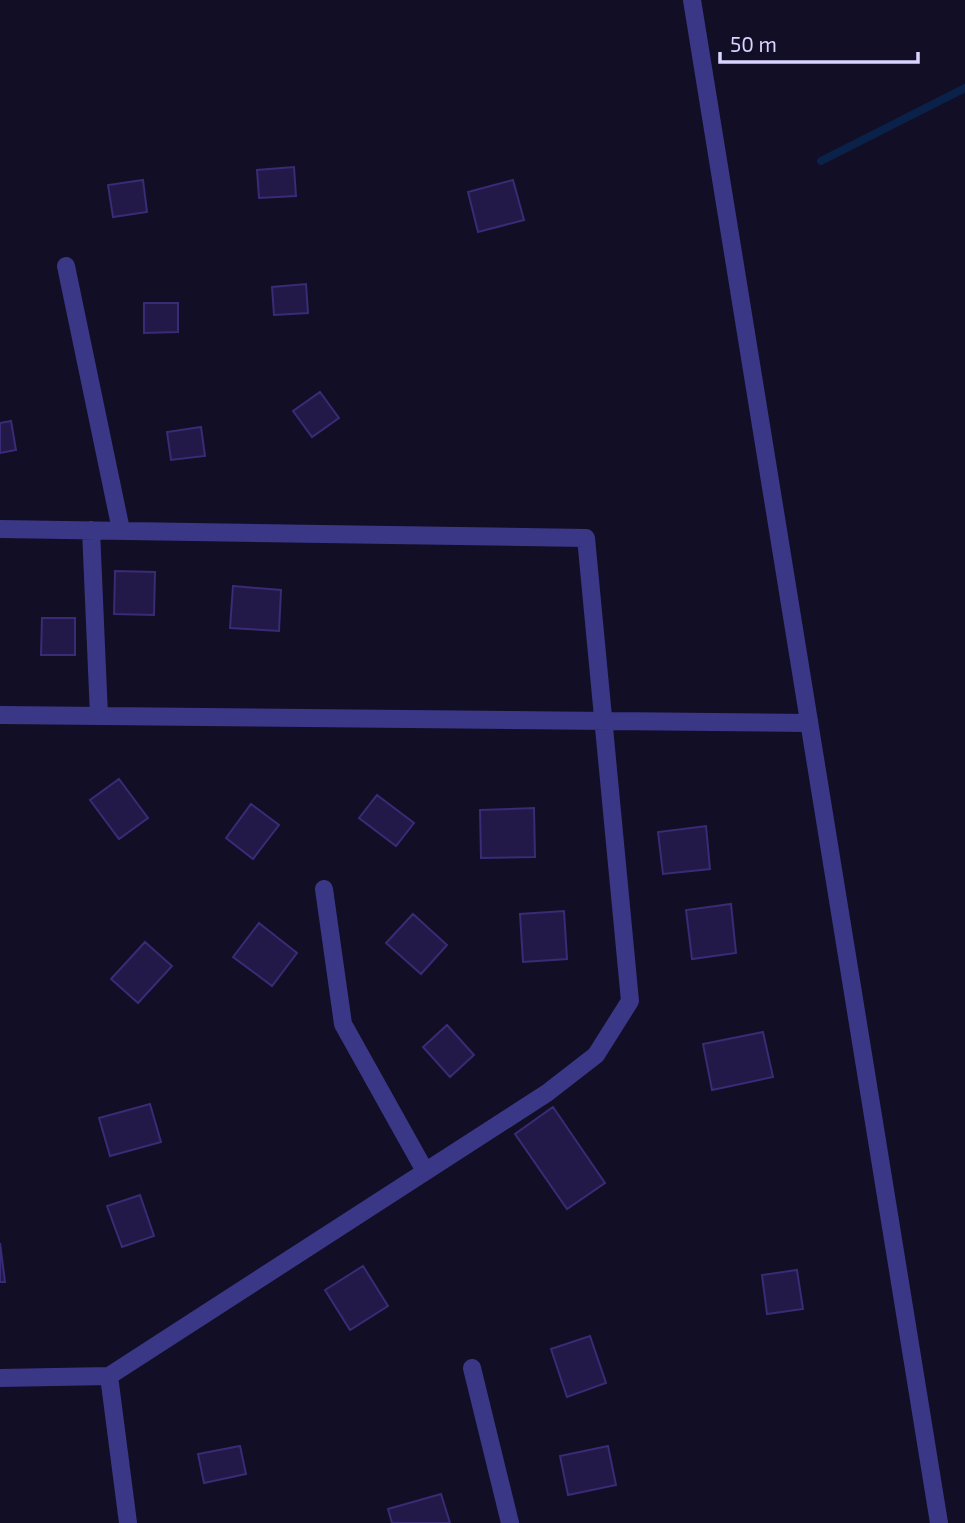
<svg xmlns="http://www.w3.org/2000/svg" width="965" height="1523" viewBox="0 0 965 1523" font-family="'Exo 2',sans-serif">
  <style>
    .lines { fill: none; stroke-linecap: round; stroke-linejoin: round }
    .stream { stroke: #0a2249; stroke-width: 8 }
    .building { fill: #231948; stroke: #392b75; stroke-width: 2 }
    .minor { stroke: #3a3787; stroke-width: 18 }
    .tertiary { stroke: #3a3787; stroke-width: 18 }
  </style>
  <rect width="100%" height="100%" fill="#120e26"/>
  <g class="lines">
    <path class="stream" d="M 821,161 L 965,88"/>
  </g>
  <path class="building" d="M 294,167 L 296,196 L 259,198 L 257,170 Z
    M 143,180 L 147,212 L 113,217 L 108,185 Z
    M 513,180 L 524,220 L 478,232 L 468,192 Z
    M 306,284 L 308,313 L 274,315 L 272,287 Z
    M 144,303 L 178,303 L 178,332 L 144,333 Z
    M 320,392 L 339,418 L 312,437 L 293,411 Z
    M 11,421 L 16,450 L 0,453 L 0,423 Z
    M 201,427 L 205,456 L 171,460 L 167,432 Z
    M 115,571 L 155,572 L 154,615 L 114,614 Z
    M 233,586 L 281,590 L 279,631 L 230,628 Z
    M 42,618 L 75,618 L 75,655 L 41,655 Z
    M 119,779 L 148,818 L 119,839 L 90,800 Z
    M 377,795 L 414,823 L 396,846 L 359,818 Z
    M 251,804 L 279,825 L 253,859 L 226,838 Z
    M 534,808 L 535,857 L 481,858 L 480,810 Z
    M 706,826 L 710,869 L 663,874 L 658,832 Z
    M 731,904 L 736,953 L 692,959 L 686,910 Z
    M 564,911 L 567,959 L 523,962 L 520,914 Z
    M 413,914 L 447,945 L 421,974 L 386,943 Z
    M 259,923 L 297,953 L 272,986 L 233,957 Z
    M 145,942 L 172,966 L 138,1003 L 111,979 Z
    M 447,1025 L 474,1055 L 450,1077 L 423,1047 Z
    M 763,1032 L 773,1077 L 712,1090 L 703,1044 Z
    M 150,1104 L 161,1142 L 110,1156 L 99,1118 Z
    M 553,1107 L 605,1183 L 567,1209 L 515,1134 Z
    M 140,1195 L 154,1236 L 122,1247 L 107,1206 Z
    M 0,1243 L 5,1282 L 0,1282 Z
    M 363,1266 L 388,1306 L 350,1330 L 325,1290 Z
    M 797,1270 L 803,1309 L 767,1314 L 762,1275 Z
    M 590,1336 L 606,1383 L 567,1397 L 551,1349 Z
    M 240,1446 L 246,1474 L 204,1483 L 198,1454 Z
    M 608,1446 L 616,1485 L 568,1495 L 560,1456 Z
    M 441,1494 L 450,1523 L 392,1523 L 388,1509 Z"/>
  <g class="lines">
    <path class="minor" d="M 66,266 L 121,530
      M 0,529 L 586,538 L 630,1001 L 596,1055 L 547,1093 L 109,1376 L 0,1378
      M 91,530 L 99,716
      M 0,715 L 809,723
      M 324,889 L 343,1024 L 425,1171
      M 472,1368 L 510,1523
      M 109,1376 L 128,1523"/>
    <path class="tertiary" d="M 692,0 L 939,1523"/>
  </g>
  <path d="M720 52v10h198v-10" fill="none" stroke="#d8d3ff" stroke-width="3.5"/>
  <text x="730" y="52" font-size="21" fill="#d8d3ff" stroke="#120e26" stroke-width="5" paint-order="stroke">50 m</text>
</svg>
